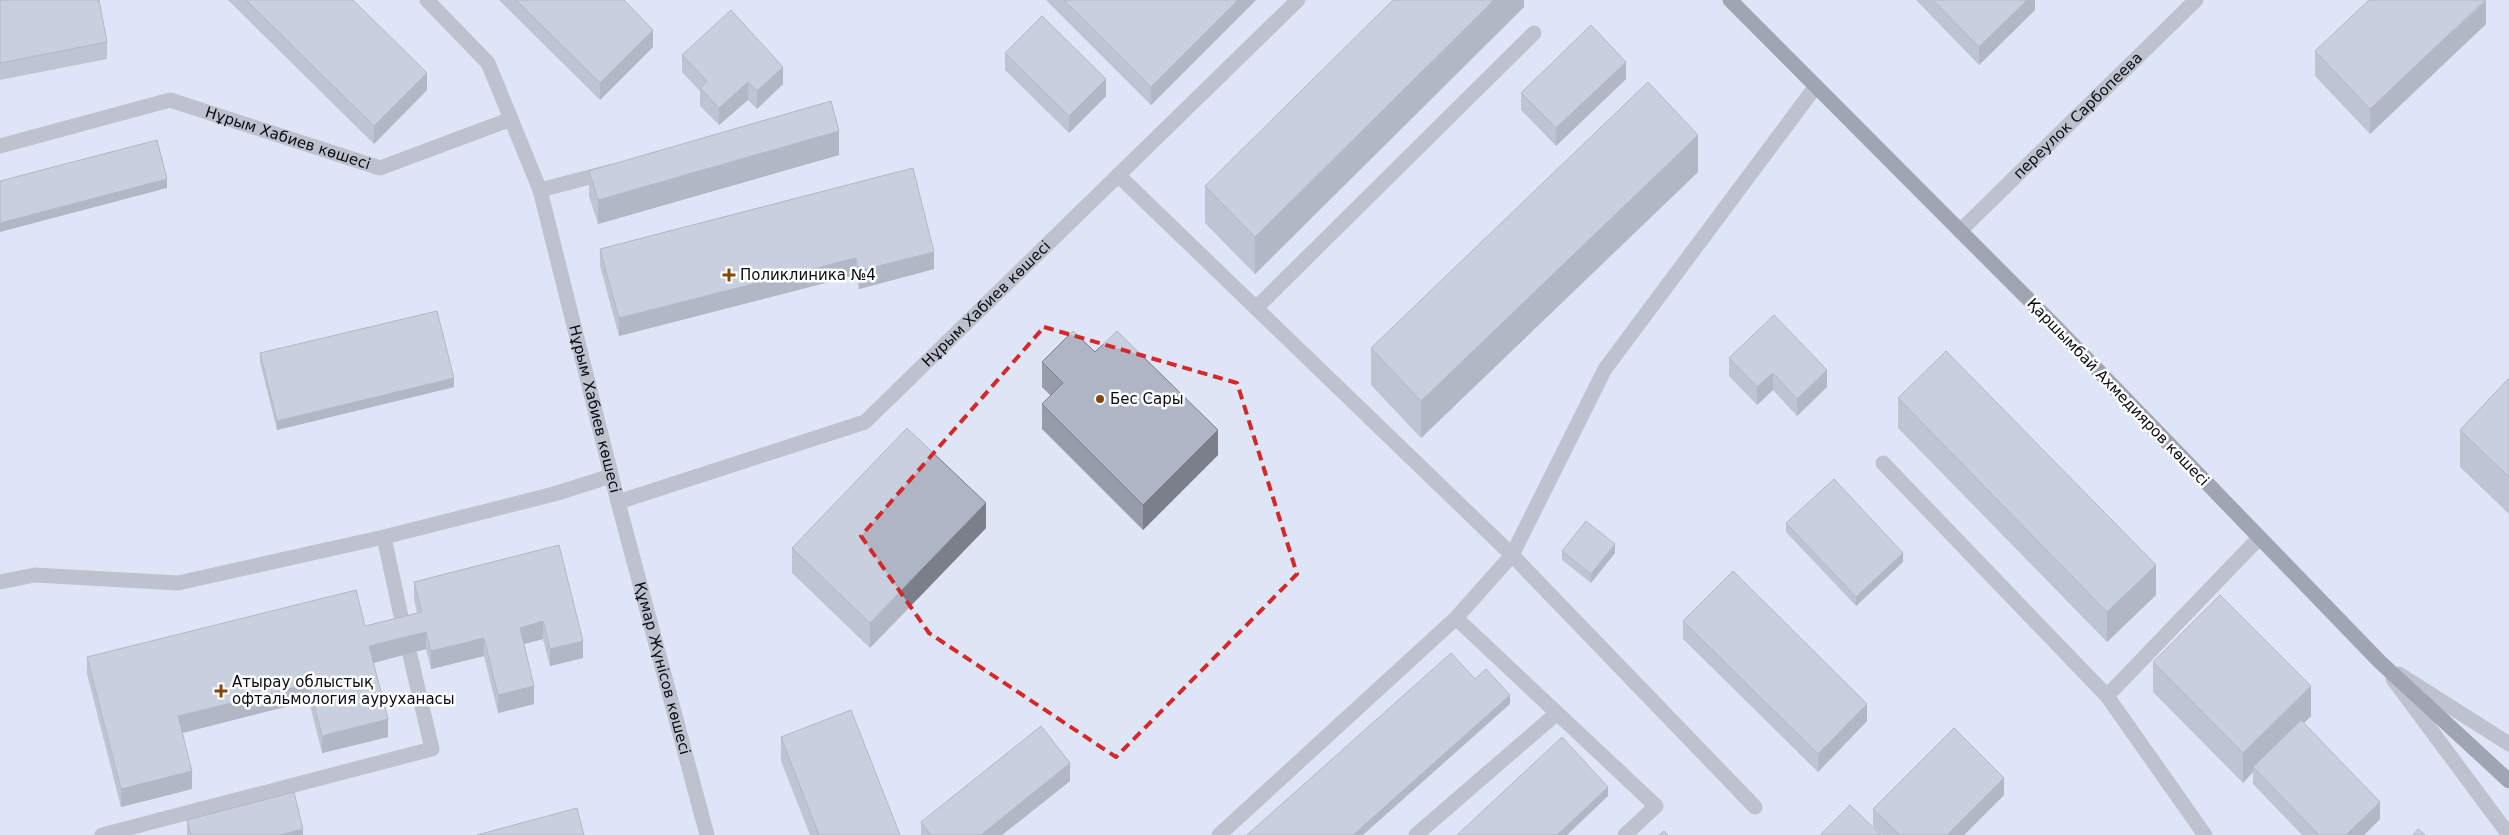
<svg xmlns="http://www.w3.org/2000/svg" width="2509" height="835" viewBox="0 0 2509 835" font-family="'DejaVu Sans',sans-serif">
  <style>
    .lines { fill: none; stroke-linecap: round; stroke-linejoin: round }
    .minor { stroke: #94979e; stroke-width: 15 }
    .major { stroke: #535863; stroke-width: 15 }
    .wall { fill: #969ca9 }
    .shaded-wall { fill: #7a7f89 }
    .building { fill: #aeb5c4; stroke: #7a7f89 }
    .marked { fill: none; stroke: #d62828; stroke-width: 4; stroke-dasharray: 10 6; stroke-linejoin: round }
    .poi-dot { fill: #86460b; stroke: #fff; stroke-width: 2 }
    .labels { text-anchor: middle; stroke-width: 5; stroke-linejoin: round; paint-order: stroke }
    .street-label { font-size: 15px; fill: #090b10; stroke: #fff }
    .poi-label { font-size: 15px; fill: #090b10; stroke: #fff; text-anchor: start }
  </style>
  <rect width="100%" height="100%" fill="#dee5f5"/>
  <g class="lines">
    <g class="minor">
      <path d="M 427,0 L 488,63 L 511,119"/>
      <path id="s1" d="M 0,146 L 170,100 L 380,168 L 511,119 L 540,190 L 618,502 L 865,422 L 1298,0"/>
      <path d="M 1118,175 L 1512,555 L 1755,807"/>
      <path d="M 540,190 L 609,172"/>
      <path id="s2" d="M 1960,231 L 2196,0"/>
      <path d="M 1256,308 L 1534,33"/>
      <path d="M 1883,463 L 2107,696"/>
      <path id="s3" d="M 618,502 L 707,835"/>
      <path d="M 384,537 L 554,494 L 611,476"/>
      <path d="M 0,582 L 35,575 L 178,583 L 384,537 L 404,630"/>
      <path d="M 1456,618 L 1656,806 L 1625,835"/>
      <path d="M 2399,674 L 2509,744"/>
      <path d="M 2393,679 L 2509,835"/>
      <path d="M 102,835 L 432,749 L 410,655"/>
      <path d="M 1219,835 L 1456,618 L 1512,555 L 1605,369 L 1816,86"/>
      <path d="M 1416,835 L 1557,713"/>
      <path d="M 2205,835 L 2107,696 L 2259,538"/>
    </g>
    <path class="major" d="M 1730,0 L 2055,326 L 2380,662 L 2509,781"/>
  </g>
  <path class="wall" d="M 0,0 L 107,42 L 107,59 L 0,80 Z
    M 228,0 L 353,0 L 427,90 L 374,144 Z
    M 499,0 L 624,0 L 653,47 L 600,100 Z
    M 1046,0 L 1256,0 L 1151,105 Z
    M 1524,0 L 1524,7 L 1255,274 L 1205,223 L 1205,186 Z
    M 1916,0 L 2035,0 L 2035,10 L 1979,65 Z
    M 2486,24 L 2370,134 L 2315,76 L 2315,51 Z
    M 1005,53 L 1106,96 L 1069,133 L 1005,70 Z
    M 682,55 L 783,84 L 757,109 L 748,100 L 719,125 L 700,106 L 700,91 L 682,72 Z
    M 1626,79 L 1556,146 L 1521,110 L 1521,93 Z
    M 839,155 L 598,224 L 589,196 L 589,171 Z
    M 913,168 L 934,269 L 859,289 L 856,275 L 619,336 L 600,266 L 600,249 Z
    M 1698,172 L 1421,438 L 1371,385 L 1371,348 Z
    M 1095,352 L 1218,455 L 1143,530 L 1042,429 L 1042,404 L 1051,396 L 1042,387 L 1042,362 Z
    M 260,353 L 454,387 L 277,430 L 260,362 Z
    M 1729,358 L 1827,387 L 1797,416 L 1773,390 L 1757,405 L 1729,376 Z
    M 2509,378 L 2509,514 L 2460,467 L 2460,430 Z
    M 1898,398 L 2156,595 L 2107,642 L 1898,428 Z
    M 1786,523 L 1903,562 L 1856,606 L 1786,532 Z
    M 986,528 L 870,648 L 792,573 L 792,548 Z
    M 559,545 L 583,658 L 550,666 L 543,639 L 524,644 L 534,704 L 498,713 L 484,656 L 431,669 L 426,649 L 374,663 L 388,737 L 322,753 L 309,701 L 182,733 L 192,789 L 121,807 L 87,674 L 87,657 L 365,626 L 417,613 L 414,599 L 414,582 Z
    M 1562,551 L 1615,553 L 1591,583 L 1562,560 Z
    M 1683,621 L 1867,721 L 1818,772 L 1683,639 Z
    M 2153,662 L 2311,716 L 2304,723 L 2380,819 L 2364,835 L 2302,835 L 2253,784 L 2253,772 L 2243,783 L 2153,692 Z
    M 781,737 L 900,835 L 810,835 L 781,761 Z
    M 1070,781 L 1002,835 L 921,835 L 921,822 Z
    M 2004,795 L 1964,835 L 1882,835 L 1873,826 L 1873,809 Z
    M 187,820 L 303,835 L 187,835 Z"/>
  <path class="shaded-wall" d="M 1238,0 L 1256,0 L 1151,105 L 1151,87 Z
    M 1494,0 L 1524,0 L 1524,7 L 1255,274 L 1255,237 Z
    M 2027,0 L 2035,0 L 2035,10 L 1979,65 L 1979,47 Z
    M 2486,0 L 2486,24 L 2370,134 L 2370,109 Z
    M 653,30 L 653,47 L 600,100 L 600,83 Z
    M 1626,62 L 1626,79 L 1556,146 L 1556,128 Z
    M 783,67 L 783,84 L 757,109 L 757,91 Z
    M 427,73 L 427,90 L 374,144 L 374,126 Z
    M 1106,79 L 1106,96 L 1069,133 L 1069,116 Z
    M 748,82 L 748,100 L 719,125 L 719,108 Z
    M 839,131 L 839,155 L 598,224 L 598,200 Z
    M 1698,135 L 1698,172 L 1421,438 L 1421,401 Z
    M 167,179 L 167,188 L 0,232 L 0,223 Z
    M 934,252 L 934,269 L 859,289 L 859,271 Z
    M 856,258 L 856,275 L 619,336 L 619,318 Z
    M 1827,370 L 1827,387 L 1797,416 L 1797,399 Z
    M 1773,373 L 1773,390 L 1757,405 L 1757,387 Z
    M 454,378 L 454,387 L 277,430 L 277,421 Z
    M 1218,430 L 1218,455 L 1143,530 L 1143,505 Z
    M 986,503 L 986,528 L 870,648 L 870,623 Z
    M 1615,544 L 1615,553 L 1591,583 L 1591,574 Z
    M 1903,553 L 1903,562 L 1856,606 L 1856,597 Z
    M 2156,565 L 2156,595 L 2107,642 L 2107,612 Z
    M 543,621 L 543,639 L 520,645 L 520,628 Z
    M 426,632 L 426,649 L 369,664 L 369,646 Z
    M 484,638 L 484,656 L 431,669 L 431,651 Z
    M 583,641 L 583,658 L 550,666 L 550,649 Z
    M 309,684 L 309,701 L 178,734 L 178,716 Z
    M 534,686 L 534,704 L 498,713 L 498,695 Z
    M 2311,686 L 2311,716 L 2256,770 L 2253,767 L 2253,772 L 2243,783 L 2243,753 Z
    M 1510,695 L 1510,704 L 1363,835 L 1353,835 Z
    M 1867,704 L 1867,721 L 1818,772 L 1818,754 Z
    M 388,719 L 388,737 L 322,753 L 322,736 Z
    M 1070,763 L 1070,781 L 1002,835 L 981,835 Z
    M 192,771 L 192,789 L 121,807 L 121,789 Z
    M 2004,778 L 2004,795 L 1964,835 L 1947,835 Z
    M 1608,787 L 1608,796 L 1567,835 L 1557,835 Z
    M 2380,802 L 2380,819 L 2364,835 L 2346,835 Z
    M 303,829 L 303,835 L 280,835 Z"/>
  <path class="building" d="M 0,0 L 99,0 L 107,42 L 0,63 Z
    M 246,0 L 353,0 L 427,73 L 374,126 Z
    M 516,0 L 624,0 L 653,30 L 600,83 Z
    M 1064,0 L 1238,0 L 1151,87 Z
    M 1393,0 L 1494,0 L 1255,237 L 1205,186 Z
    M 1933,0 L 2027,0 L 1979,47 Z
    M 2369,0 L 2485,0 L 2370,109 L 2315,51 Z
    M 731,10 L 783,67 L 757,91 L 748,82 L 719,108 L 700,88 L 707,81 L 682,55 Z
    M 1042,16 L 1106,79 L 1069,116 L 1005,53 Z
    M 1591,25 L 1626,62 L 1556,128 L 1521,93 Z
    M 1648,82 L 1698,135 L 1421,401 L 1371,348 Z
    M 831,101 L 839,131 L 598,200 L 589,171 Z
    M 157,140 L 167,179 L 0,223 L 0,181 Z
    M 913,168 L 934,252 L 859,271 L 856,258 L 619,318 L 600,249 Z
    M 437,311 L 454,378 L 277,421 L 260,353 Z
    M 1774,315 L 1827,370 L 1797,399 L 1773,373 L 1757,387 L 1729,358 Z
    M 1073,331 L 1095,352 L 1117,331 L 1218,430 L 1143,505 L 1042,404 L 1063,383 L 1042,362 Z
    M 1946,351 L 2156,565 L 2107,612 L 1898,398 Z
    M 2509,378 L 2509,477 L 2460,430 Z
    M 907,428 L 986,503 L 870,623 L 792,548 Z
    M 1834,479 L 1903,553 L 1856,597 L 1786,523 Z
    M 1586,521 L 1615,544 L 1591,574 L 1562,551 Z
    M 559,545 L 583,641 L 550,649 L 543,621 L 520,628 L 534,686 L 498,695 L 484,638 L 431,651 L 426,632 L 369,646 L 388,719 L 322,736 L 309,684 L 178,716 L 192,771 L 121,789 L 87,657 L 356,590 L 365,626 L 422,612 L 414,582 Z
    M 1733,571 L 1867,704 L 1818,754 L 1683,621 Z
    M 2220,595 L 2311,686 L 2243,753 L 2153,662 Z
    M 1451,653 L 1475,679 L 1486,669 L 1510,695 L 1353,835 L 1247,835 Z
    M 851,710 L 900,835 L 819,835 L 781,737 Z
    M 2301,720 L 2380,802 L 2346,835 L 2319,835 L 2253,767 Z
    M 1041,726 L 1070,763 L 981,835 L 931,835 L 921,822 Z
    M 1954,728 L 2004,778 L 1947,835 L 1900,835 L 1873,809 Z
    M 1562,737 L 1608,787 L 1557,835 L 1457,835 Z
    M 294,792 L 303,829 L 280,835 L 191,835 L 187,820 Z
    M 1850,805 L 1881,835 L 1823,835 L 1821,834 Z
    M 577,808 L 584,835 L 477,835 Z
    M 2418,829 L 2425,835 L 2413,835 Z
    M 1664,831 L 1668,835 L 1659,835 Z"/>
  <path d="M0 0H2509V835H0ZM 1044,327 L 1237,383 L 1297,574 L 1116,757 L 929,633 L 861,536 Z" fill="#dee5f5" fill-opacity=".55" fill-rule="evenodd"/>
  <path class="marked" d="M 1044,327 L 1237,383 L 1297,574 L 1116,757 L 929,633 L 861,536 Z"/>
  <g class="poi-dot">
    <path d="M726.5 267.5h5v5h5v5h-5v5h-5v-5h-5v-5h5z"/>
    <circle cx="1100" cy="399" r="5"/>
    <path d="M218.5 683.5h5v5h5v5h-5v5h-5v-5h-5v-5h5z"/>
  </g>
  <g class="labels">
    <g class="street-label">
      <text dy="5" stroke="none"><textPath href="#s2" startOffset="165">переулок Сарбопеева</textPath></text>
      <text dy="5" stroke="none"><textPath href="#s1" startOffset="300">Нұрым Хабиев көшесі</textPath></text>
      <text dy="5" stroke="none"><textPath href="#s1" startOffset="1364">Нұрым Хабиев көшесі</textPath></text>
      <text transform="translate(2118 392) rotate(46)" y="5">Қаршымбай Ахмедияров көшесі</text>
      <text dy="5" stroke="none"><textPath href="#s1" startOffset="839">Нұрым Хабиев көшесі</textPath></text>
      <text dy="5" stroke="none"><textPath href="#s3" startOffset="172">Құмар Жүнісов көшесі</textPath></text>
    </g>
    <g class="poi-label">
      <text x="740" y="280">Поликлиника №4</text>
      <text x="1110" y="404">Бес Сары</text>
      <text x="232" y="687">Атырау облыстық<tspan x="232" dy="17">офтальмология ауруханасы</tspan></text>
    </g>
  </g>
</svg>
